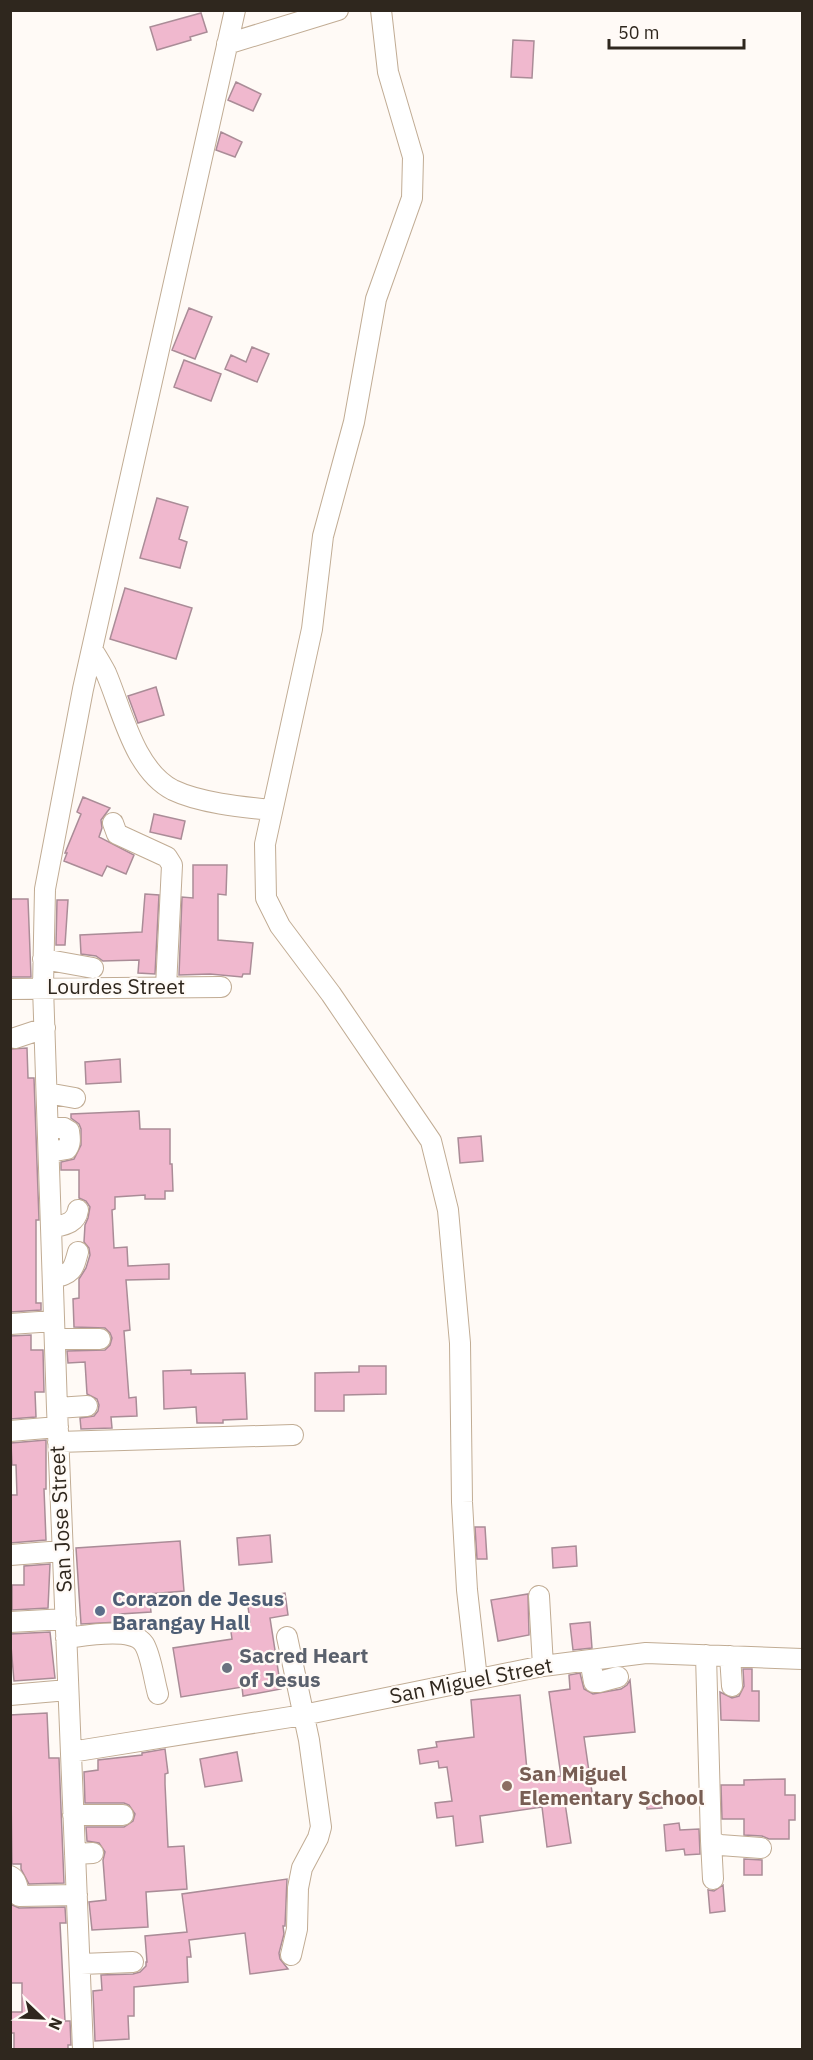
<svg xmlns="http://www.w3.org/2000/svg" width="813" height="2060" viewBox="0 0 813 2060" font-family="'IBM Plex Sans',sans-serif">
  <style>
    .building { fill: #f0b8ce; stroke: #aa8c97; stroke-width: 1.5 }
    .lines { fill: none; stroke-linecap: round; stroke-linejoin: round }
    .minor-casing { stroke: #c1ac94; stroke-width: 22 }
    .minor { stroke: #fff; stroke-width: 20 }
    .service-dot { fill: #5c6f8a; stroke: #fffaf6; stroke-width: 2 }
    .worship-dot { fill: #6b7280; stroke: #fffaf6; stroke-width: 2 }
    .education-dot { fill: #8d6e63; stroke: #fffaf6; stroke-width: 2 }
    .labels { text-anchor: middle; stroke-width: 4.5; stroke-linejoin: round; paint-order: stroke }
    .street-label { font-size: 21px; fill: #2f271e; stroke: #fffaf6 }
    .service-label { font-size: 21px; font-weight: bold; fill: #4e5e75; stroke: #fffaf6; text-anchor: start }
    .worship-label { font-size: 21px; font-weight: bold; fill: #5b616d; stroke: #fffaf6; text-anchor: start }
    .education-label { font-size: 21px; font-weight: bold; fill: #785e54; stroke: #fffaf6; text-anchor: start }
  </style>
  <rect width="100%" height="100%" fill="#fffaf6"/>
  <path class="building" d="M 201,13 L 207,32 L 190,37 L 191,40 L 157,50 L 150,27 Z
    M 513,40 L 534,41 L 532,78 L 511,77 Z
    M 236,82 L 261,94 L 253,111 L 228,100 Z
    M 221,132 L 242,142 L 235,157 L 216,150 Z
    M 189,308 L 212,317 L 195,359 L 172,350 Z
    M 252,347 L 269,354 L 257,382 L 225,369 L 231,355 L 246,362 Z
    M 184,360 L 221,374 L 211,401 L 174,387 Z
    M 157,498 L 188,507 L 179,539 L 187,542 L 180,568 L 140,558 Z
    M 125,588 L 192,608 L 176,659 L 110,639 Z
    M 156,687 L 164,715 L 138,723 L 128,696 Z
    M 83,797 L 110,808 L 101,820 L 102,828 L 99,837 L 134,855 L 126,874 L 107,866 L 102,876 L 64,861 L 67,853 L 65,853 L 81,814 L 77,812 Z
    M 154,814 L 185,821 L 181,839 L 150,832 Z
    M 193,865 L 227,865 L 226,895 L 218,894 L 218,940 L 253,943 L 250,974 L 243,974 L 242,977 L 210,974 L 179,975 L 182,897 L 193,898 Z
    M 145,894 L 159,895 L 155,974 L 138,973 L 139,960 L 103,961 L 96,956 L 81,954 L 80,935 L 142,932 Z
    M 10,899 L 28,899 L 31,977 L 10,977 Z
    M 57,900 L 68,900 L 65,945 L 56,945 Z
    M 27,1048 L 28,1078 L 34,1078 L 39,1220 L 36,1220 L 36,1303 L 41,1303 L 41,1310 L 10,1312 L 10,1049 Z
    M 120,1059 L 121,1082 L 86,1084 L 85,1062 Z
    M 139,1111 L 140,1129 L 170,1129 L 170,1164 L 172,1164 L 173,1191 L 165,1191 L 165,1199 L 145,1199 L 145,1195 L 115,1197 L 115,1209 L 112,1210 L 114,1248 L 127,1247 L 128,1266 L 169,1264 L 169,1279 L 126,1280 L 130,1330 L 124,1331 L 129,1398 L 136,1397 L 137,1416 L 111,1417 L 112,1428 L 81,1429 L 80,1418 L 94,1416 L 98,1411 L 99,1405 L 97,1399 L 87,1394 L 85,1362 L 68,1363 L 67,1351 L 105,1350 L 110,1345 L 112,1338 L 110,1333 L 105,1328 L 74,1327 L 73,1299 L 79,1298 L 79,1279 L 86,1268 L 90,1255 L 89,1248 L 84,1242 L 85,1225 L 88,1218 L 90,1207 L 86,1201 L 79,1198 L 79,1170 L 61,1170 L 61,1162 L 74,1159 L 81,1145 L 81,1129 L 79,1124 L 71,1118 L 71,1114 Z
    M 481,1136 L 483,1161 L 460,1163 L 458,1138 Z
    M 31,1335 L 31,1350 L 43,1350 L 44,1392 L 35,1392 L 36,1417 L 10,1419 L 10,1336 Z
    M 359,1366 L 386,1366 L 386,1394 L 344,1395 L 344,1411 L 315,1411 L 315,1373 L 359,1372 Z
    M 191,1370 L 191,1374 L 245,1373 L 247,1419 L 223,1420 L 223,1423 L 197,1423 L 196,1407 L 164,1409 L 163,1371 Z
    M 46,1440 L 46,1489 L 44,1489 L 46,1540 L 10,1543 L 10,1495 L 17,1495 L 16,1465 L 12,1465 L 11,1443 Z
    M 475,1527 L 485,1527 L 487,1559 L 477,1559 Z
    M 270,1535 L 272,1562 L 239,1565 L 237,1538 Z
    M 180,1541 L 184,1591 L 149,1594 L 151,1612 L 120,1614 L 120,1622 L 81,1624 L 76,1548 Z
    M 576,1546 L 577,1566 L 553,1568 L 552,1548 Z
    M 50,1564 L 48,1608 L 12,1610 L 12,1585 L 24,1585 L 24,1566 Z
    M 285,1593 L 288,1615 L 270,1618 L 281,1689 L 243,1696 L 242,1687 L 181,1697 L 173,1648 L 232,1639 L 230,1625 L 250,1622 L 247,1599 Z
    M 528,1594 L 529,1635 L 498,1641 L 491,1600 Z
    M 590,1622 L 592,1648 L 573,1650 L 570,1624 Z
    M 50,1632 L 55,1678 L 14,1681 L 10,1634 Z
    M 743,1669 L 752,1669 L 752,1691 L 759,1691 L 759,1721 L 721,1720 L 720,1692 L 732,1698 L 739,1696 L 744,1686 Z
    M 580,1673 L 584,1689 L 593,1694 L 621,1689 L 627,1685 L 630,1680 L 635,1732 L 584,1737 L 593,1799 L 565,1803 L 571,1843 L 547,1847 L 542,1807 L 480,1816 L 483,1842 L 456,1846 L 453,1816 L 437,1818 L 435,1803 L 452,1801 L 447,1767 L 439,1768 L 438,1761 L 420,1764 L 418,1750 L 437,1747 L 436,1742 L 474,1737 L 471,1700 L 520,1695 L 528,1781 L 561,1776 L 549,1692 L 570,1689 L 569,1675 Z
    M 47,1713 L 49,1758 L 59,1758 L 64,1883 L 29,1884 L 21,1869 L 21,1864 L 12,1864 L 10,1715 Z
    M 165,1749 L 168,1773 L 165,1774 L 165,1784 L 168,1847 L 184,1846 L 187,1889 L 146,1892 L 148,1927 L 92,1930 L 89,1902 L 106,1900 L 103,1860 L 105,1852 L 99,1843 L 87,1841 L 86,1827 L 124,1827 L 133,1821 L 135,1814 L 129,1805 L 124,1803 L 85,1803 L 84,1772 L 98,1770 L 98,1760 L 142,1755 L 142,1753 Z
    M 237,1752 L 242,1781 L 205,1787 L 200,1759 Z
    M 785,1779 L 785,1795 L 795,1795 L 795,1820 L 789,1820 L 789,1839 L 769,1839 L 762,1836 L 744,1835 L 744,1819 L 722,1819 L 721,1785 L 744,1785 L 744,1780 Z
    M 661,1793 L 662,1808 L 647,1809 L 646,1794 Z
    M 679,1823 L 680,1830 L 699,1829 L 700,1854 L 685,1855 L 684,1849 L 666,1851 L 664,1825 Z
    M 744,1859 L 762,1860 L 762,1875 L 744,1875 Z
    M 287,1879 L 285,1926 L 283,1926 L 284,1934 L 279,1953 L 280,1959 L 288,1969 L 250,1974 L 245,1933 L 189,1940 L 191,1957 L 187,1957 L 188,1982 L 134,1987 L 134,2016 L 128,2016 L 129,2039 L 95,2041 L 93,1991 L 102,1990 L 101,1975 L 133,1974 L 140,1972 L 146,1966 L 146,1962 L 147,1962 L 145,1936 L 187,1932 L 182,1894 Z
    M 723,1885 L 725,1911 L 710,1913 L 708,1890 L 714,1891 Z
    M 10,1904 L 19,1908 L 65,1907 L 66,1923 L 60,1923 L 65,2021 L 70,2021 L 71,2045 L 68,2045 L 68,2049 L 14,2049 L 14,2033 L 10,2033 L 10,2012 L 22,2012 L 22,1983 L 10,1983 Z"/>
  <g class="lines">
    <defs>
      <path id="minor" d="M 381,10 L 388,72 L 413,157 L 412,198 L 376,299 L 354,422 L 323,536 L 312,629 L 265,844 L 266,898 L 280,926 L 331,994 L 431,1141 L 448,1210 L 460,1343 L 462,1502 L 467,1590 L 477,1679
        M 227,44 L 338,10
        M 92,649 C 97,657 102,665 106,673 C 122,710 134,770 173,790 C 200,803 242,807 272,810
        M 113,823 L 117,834 L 167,857 L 172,865 L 166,987
        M 43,959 L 93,968
        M 10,989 L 221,987
        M 15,1038 L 45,1028
        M 47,1093 L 75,1098
        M 48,1126 L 64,1128 L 69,1131 C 70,1138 71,1143 67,1149 L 49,1152
        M 51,1228 C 63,1225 76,1224 78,1210
        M 53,1278 C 72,1273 73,1271 78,1252
        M 10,1324 L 54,1321
        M 55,1339 L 100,1339
        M 57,1408 L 87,1406
        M 10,1431 L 58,1427
        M 58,1442 L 293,1435
        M 10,1555 L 63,1551
        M 539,1596 L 543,1666
        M 10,1622 L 66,1619
        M 287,1637 L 309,1740 L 321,1827 L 318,1838 L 302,1868 L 298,1888 L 297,1929 L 291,1955
        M 66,1638 C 84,1636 132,1626 144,1644 C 151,1655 154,1680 158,1694
        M 706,1655 L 711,1841 L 720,1845 L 761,1848
        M 730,1656 L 732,1686
        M 590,1660 L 594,1682 L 599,1682 L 618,1677
        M 10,1695 L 68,1690
        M 71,1752 L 303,1715 L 543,1666 L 646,1653 L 802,1659
        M 73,1815 L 123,1815
        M 711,1841 L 713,1879
        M 75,1854 L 93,1853
        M 10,1876 C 17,1879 18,1889 19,1896 L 77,1895
        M 81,1964 L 133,1962
        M 83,2050 L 57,1408 L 43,987 L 45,889 L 83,689 L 235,10"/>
    </defs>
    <use href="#minor" class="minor-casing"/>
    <use href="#minor" class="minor"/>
  </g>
  <circle class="service-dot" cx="100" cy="1611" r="6"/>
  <circle class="worship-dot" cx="227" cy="1668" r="6"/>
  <circle class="education-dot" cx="507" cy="1786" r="6"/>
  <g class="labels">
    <g class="street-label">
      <text x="116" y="994">Lourdes Street</text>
      <text transform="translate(61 1519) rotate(-93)" y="7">San Jose Street</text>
      <text transform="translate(471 1681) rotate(-11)" y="7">San Miguel Street</text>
    </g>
    <g class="service-label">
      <text x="112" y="1606">Corazon de Jesus<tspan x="112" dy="24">Barangay Hall</tspan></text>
    </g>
    <g class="worship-label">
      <text x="239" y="1663">Sacred Heart<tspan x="239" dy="24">of Jesus</tspan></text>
    </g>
    <g class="education-label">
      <text x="519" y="1781">San Miguel<tspan x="519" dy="24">Elementary School</tspan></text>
    </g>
  </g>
  <rect width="813" height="2060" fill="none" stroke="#2f271e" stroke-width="24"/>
  <g transform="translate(42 2018) rotate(113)" stroke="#fffaf6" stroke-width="4.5" paint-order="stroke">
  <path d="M0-4.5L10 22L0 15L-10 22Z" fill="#2f271e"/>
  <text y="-9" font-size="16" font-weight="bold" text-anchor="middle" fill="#2f271e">N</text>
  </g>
  <path d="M609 39v9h135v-9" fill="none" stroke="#2f271e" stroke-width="3"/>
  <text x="618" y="39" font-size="18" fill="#2f271e" stroke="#fffaf6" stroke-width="4.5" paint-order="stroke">50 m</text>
</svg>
